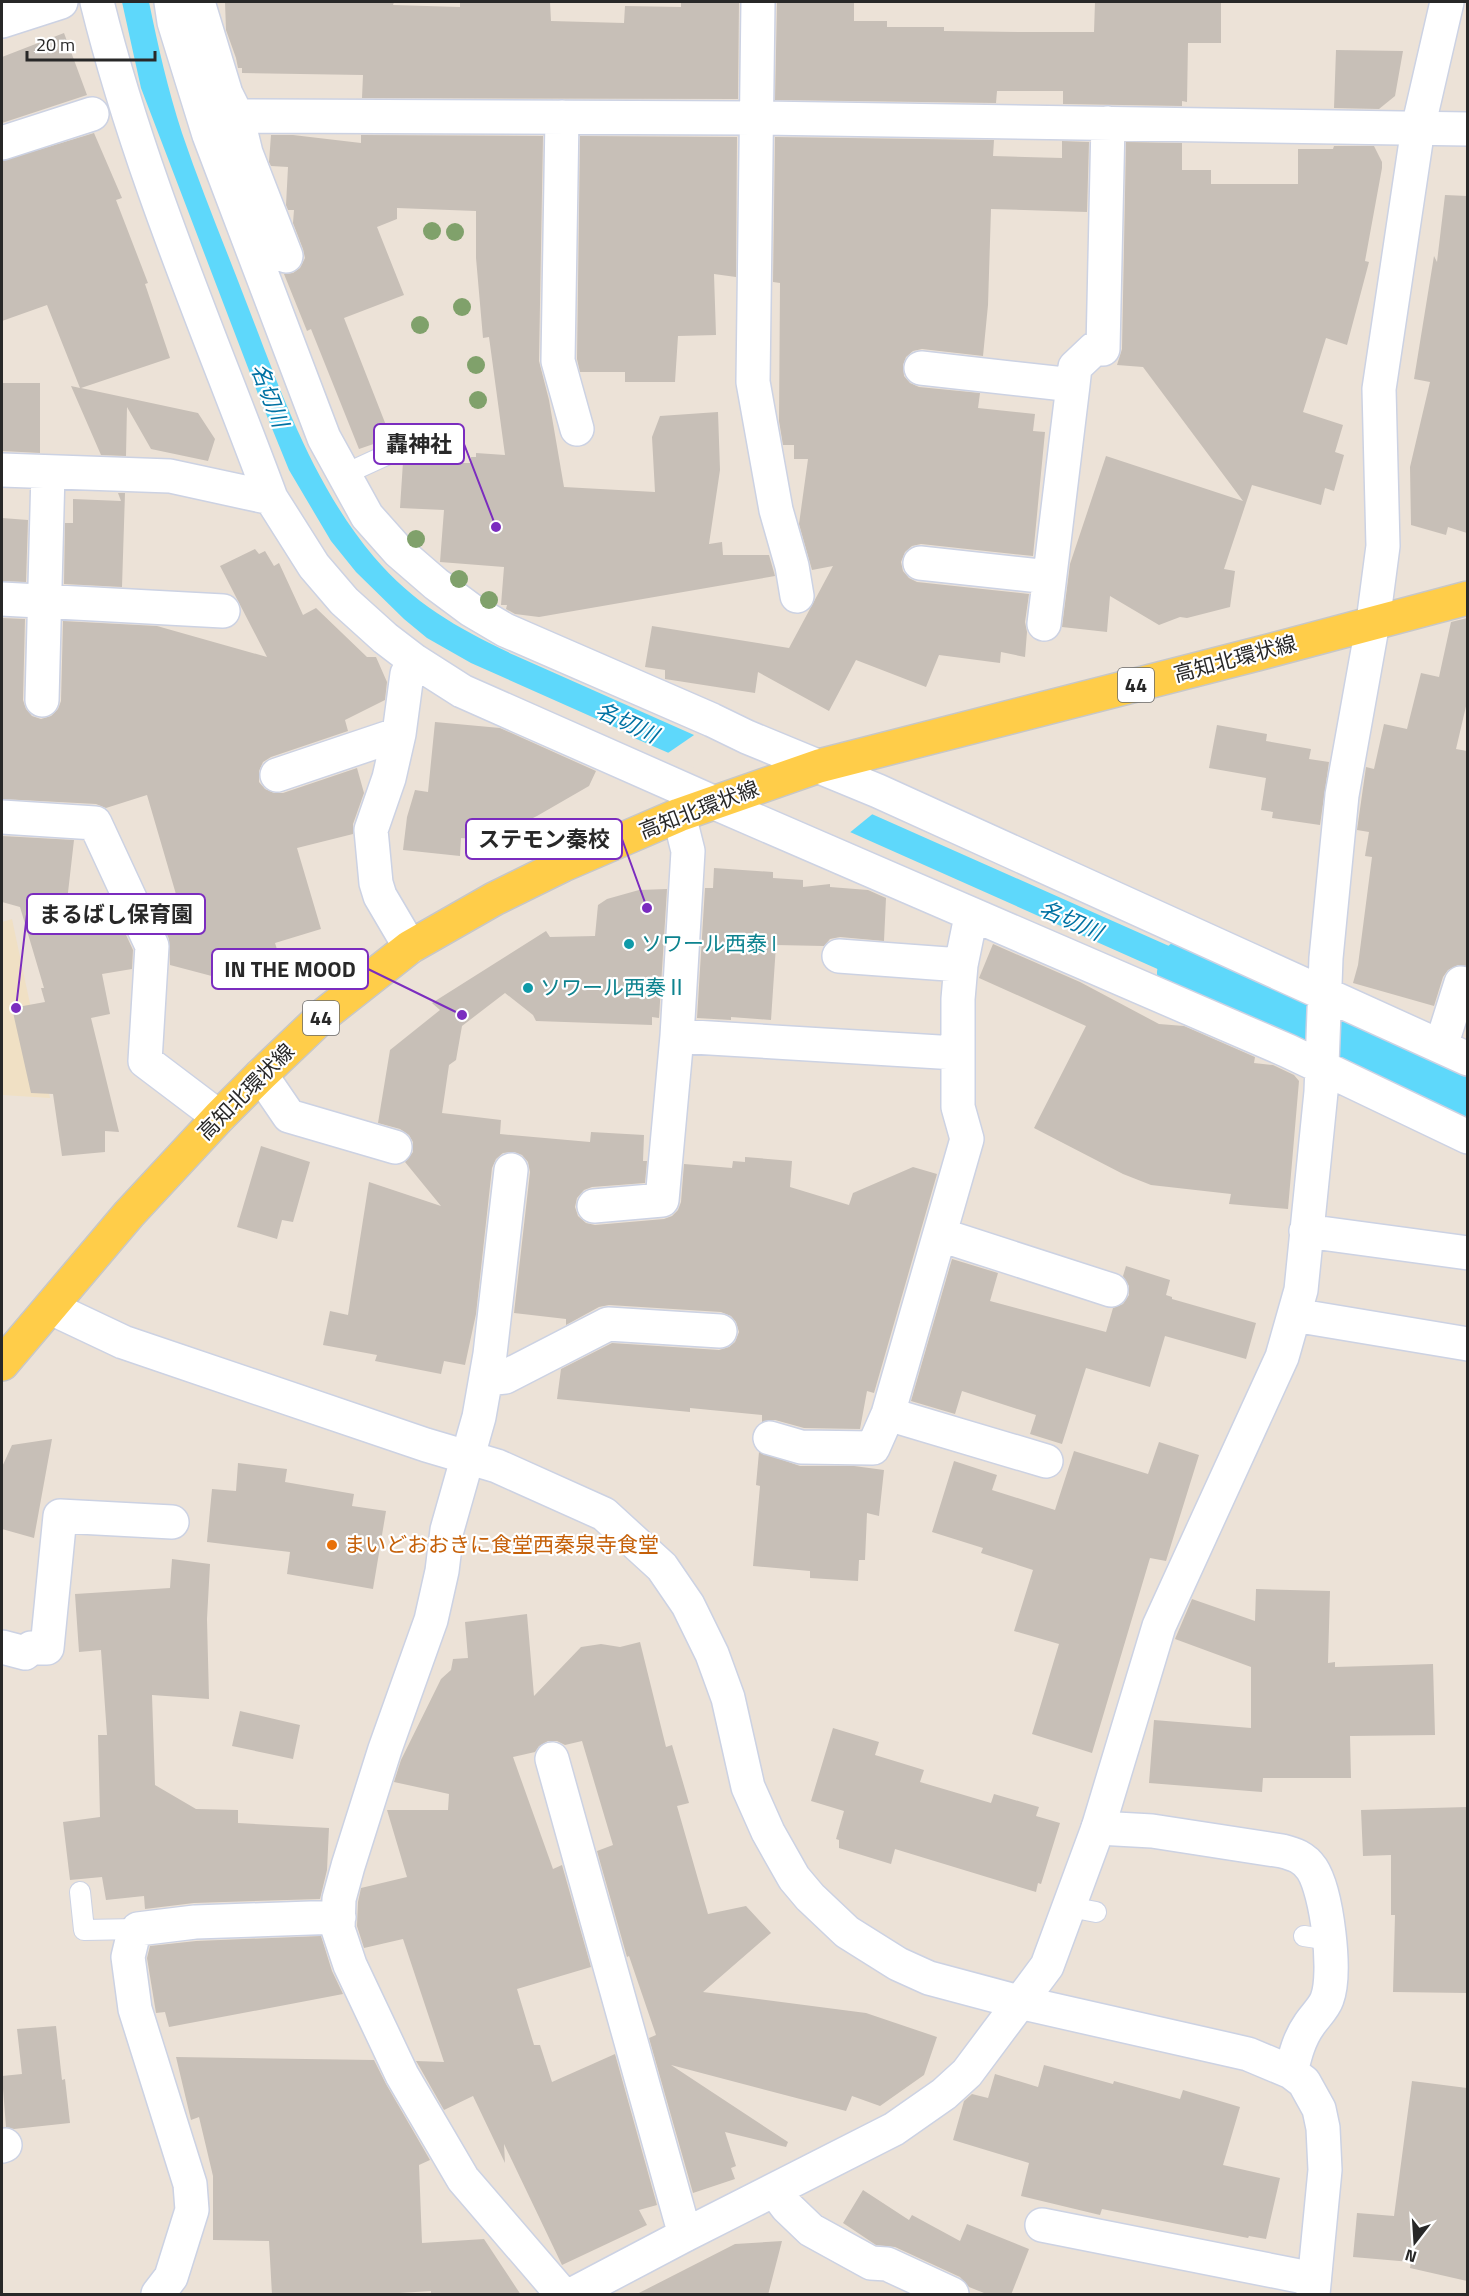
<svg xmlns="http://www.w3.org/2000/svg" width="1469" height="2296" viewBox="0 0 1469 2296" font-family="'Titillium Web','Noto Sans JP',sans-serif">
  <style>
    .education { fill: #f0e0c4 }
    .water { fill: #5ed8fb }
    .pier { fill: #ece2d7 }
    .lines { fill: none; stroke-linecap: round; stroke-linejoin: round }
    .river { stroke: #5ed8fb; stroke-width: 76 }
    .building { fill: #c7bfb7 }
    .service-casing { stroke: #ccd2e3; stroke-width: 22 }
    .minor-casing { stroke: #ccd2e3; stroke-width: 36 }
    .tertiary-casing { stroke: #ccd2e3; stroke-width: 36 }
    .primary-casing { stroke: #c7c7c7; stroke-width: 36 }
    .service { stroke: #fff; stroke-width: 20 }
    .minor { stroke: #fff; stroke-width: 33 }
    .tertiary { stroke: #fff; stroke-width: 33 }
    .primary { stroke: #ffcd49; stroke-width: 33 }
    .tree { fill: #80a16b }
    .culture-dot { fill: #0f9aa8; stroke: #fff; stroke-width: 2 }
    .food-dot { fill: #e8710a; stroke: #fff; stroke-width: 2 }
    .labels { text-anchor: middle; stroke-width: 4.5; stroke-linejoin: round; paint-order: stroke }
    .shield { fill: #fff; stroke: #686868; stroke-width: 1.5 }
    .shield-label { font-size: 20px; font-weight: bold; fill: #282828 }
    .street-label { font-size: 21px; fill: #282828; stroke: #fff }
    .culture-label { font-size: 21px; fill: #0d838f; stroke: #fff; text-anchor: start }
    .food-label { font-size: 21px; fill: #c56008; stroke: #fff; text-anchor: start }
    .water-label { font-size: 22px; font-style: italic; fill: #0072a3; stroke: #fff }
    .leader { fill: none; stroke: #7b2cbf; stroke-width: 2 }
    .callout-dot { fill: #7b2cbf; stroke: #fff; stroke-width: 2 }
    .callout { fill: #fff; stroke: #7b2cbf; stroke-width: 2 }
    .callout-label { font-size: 22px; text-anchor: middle; font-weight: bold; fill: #282828 }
  </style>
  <rect width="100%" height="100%" fill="#ece2d7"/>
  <path class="education" d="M 12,919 L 50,1098 L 2,1095 L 2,922 Z"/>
  <path class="water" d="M 122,2 L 149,2 C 158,46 168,90 182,133 C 201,189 224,244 245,299 C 280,389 311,482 374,557 C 414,604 459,629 514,655 L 1295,1002 L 1290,1028 L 832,824 L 632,737 L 620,727 L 617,728 L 471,663 L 427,638 L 404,619 L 356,572 L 331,541 L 289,470 L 258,394 L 141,88 Z"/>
  <path class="pier" d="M 697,733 L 875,812 L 848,834 L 665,755 Z"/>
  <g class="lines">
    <path class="river" d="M 1195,973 L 1468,1097"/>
  </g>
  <path class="building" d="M 225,2 L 394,2 L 393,5 L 460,7 L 460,2 L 550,2 L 551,21 L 624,23 L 625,6 L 681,7 L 681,2 L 739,2 L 738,99 L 362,98 L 363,75 L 242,73 L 242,68 L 238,68 L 236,58 L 226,30 Z
    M 777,2 L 854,2 L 854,21 L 887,21 L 887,27 L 944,27 L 944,31 L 1019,32 L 1094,32 L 1095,2 L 1221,2 L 1221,43 L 1188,43 L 1187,102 L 1182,101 L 1182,106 L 1063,104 L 1063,91 L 997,91 L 996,103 L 775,100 Z
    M 64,33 L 87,95 L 2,123 L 2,57 Z
    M 1336,50 L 1403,51 L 1395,96 L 1379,109 L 1334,108 Z
    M 94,133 L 122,198 L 116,200 L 148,283 L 145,284 L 170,358 L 81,388 L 198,413 L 215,439 L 208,461 L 151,449 L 127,407 L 126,456 L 101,455 L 71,386 L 80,388 L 47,305 L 2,321 L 2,161 Z
    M 271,135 L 293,135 L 361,143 L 361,135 L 543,136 L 539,361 L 549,400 L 564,487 L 655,492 L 652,437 L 660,416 L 718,412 L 720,470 L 709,544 L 722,542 L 723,555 L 769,555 L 775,576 L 539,617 L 515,614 L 506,609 L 507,605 L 501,605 L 504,567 L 440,562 L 444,510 L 400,508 L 403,462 L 455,465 L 455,463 L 471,463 L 471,457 L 476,457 L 476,453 L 505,455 L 489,337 L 483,338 L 476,258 L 476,211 L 397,208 L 397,219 L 377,227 L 404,295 L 344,318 L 391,438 L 359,449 L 311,329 L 307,331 L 284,274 L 293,273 L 300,268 L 305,258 L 303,249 L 293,223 L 294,210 L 288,210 L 286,205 L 288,167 L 271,166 L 269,162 Z
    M 580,136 L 737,137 L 736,277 L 714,274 L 716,335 L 678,336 L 675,382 L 625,382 L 625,372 L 580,372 L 577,359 Z
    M 775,137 L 994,140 L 993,156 L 1062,158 L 1062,141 L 1089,142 L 1087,212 L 991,209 L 988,305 L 983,356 L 922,349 L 913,351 L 906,357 L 903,365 L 904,376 L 910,383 L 919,387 L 980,393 L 978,408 L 1035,414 L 1033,431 L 1045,432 L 1033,556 L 921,544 L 912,546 L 905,552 L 901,562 L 903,571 L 909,578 L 917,582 L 1029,594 L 1025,622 L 1027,632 L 1025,657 L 1001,652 L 1000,663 L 939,655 L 926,687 L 856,660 L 829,711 L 758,672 L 755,693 L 665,679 L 665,670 L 645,667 L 652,626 L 789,648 L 833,566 L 812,570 L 799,524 L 808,459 L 794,459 L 794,445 L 783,445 L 779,421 L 780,283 L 773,282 Z
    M 1126,142 L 1182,143 L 1182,170 L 1211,170 L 1211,184 L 1298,184 L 1298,149 L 1333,149 L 1334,146 L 1374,146 L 1382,162 L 1382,168 L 1365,261 L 1369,262 L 1347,345 L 1326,338 L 1303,412 L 1343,425 L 1335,452 L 1344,455 L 1334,491 L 1325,488 L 1321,505 L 1252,485 L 1224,569 L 1235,571 L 1230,607 L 1187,618 L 1180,617 L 1159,625 L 1110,596 L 1107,632 L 1062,627 L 1070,564 L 1106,456 L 1243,501 L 1143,367 L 1117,365 L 1122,349 Z
    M 1445,195 L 1467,196 L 1467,533 L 1448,527 L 1446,535 L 1411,525 L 1410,467 L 1430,382 L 1414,379 L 1434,256 L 1437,262 Z
    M 2,383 L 40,383 L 40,453 L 2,451 Z
    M 118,493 L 125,493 L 122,587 L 64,584 L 65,523 L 73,523 L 73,499 L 121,501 Z
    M 2,518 L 28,520 L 26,582 L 2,581 Z
    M 255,549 L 259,554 L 265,551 L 274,566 L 279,563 L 303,615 L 316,608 L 367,657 L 376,657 L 387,682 L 385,700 L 345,720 L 348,731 L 271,757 L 263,762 L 259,771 L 259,782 L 265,789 L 274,793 L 283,793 L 357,768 L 364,793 L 353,824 L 353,834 L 297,848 L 321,929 L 275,943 L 284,971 L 242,984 L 170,965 L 169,939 L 158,914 L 180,908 L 147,795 L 106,808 L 96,804 L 2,799 L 2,618 L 25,619 L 23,700 L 26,709 L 32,716 L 41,719 L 51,716 L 58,709 L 61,701 L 63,621 L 157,626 L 267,657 L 220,566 Z
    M 1467,618 L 1467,702 L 1456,749 L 1467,751 L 1467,966 L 1458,965 L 1448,970 L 1443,977 L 1434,1006 L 1353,983 L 1358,965 L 1372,857 L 1365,856 L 1369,832 L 1357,830 L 1366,767 L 1374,769 L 1384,724 L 1407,729 L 1421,673 L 1439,677 L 1451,622 Z
    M 435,722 L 500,728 L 596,771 L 589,786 L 537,816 L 488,840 L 461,838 L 460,856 L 403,850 L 407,817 L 415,790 L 428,792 Z
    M 1217,725 L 1267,734 L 1266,741 L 1311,749 L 1309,759 L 1329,762 L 1320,825 L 1272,818 L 1273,812 L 1261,810 L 1266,778 L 1209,768 Z
    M 2,836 L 74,840 L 66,910 L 105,899 L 114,926 L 121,924 L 133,950 L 132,969 L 102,974 L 110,1014 L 91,1018 L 119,1132 L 105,1131 L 105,1152 L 62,1156 L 53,1094 L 31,1093 L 12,1008 L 45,1002 L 41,988 L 44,988 L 20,907 L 2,902 Z
    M 714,868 L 773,872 L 773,878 L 803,880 L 803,887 L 830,884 L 830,887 L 868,890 L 886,898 L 884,941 L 840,937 L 830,939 L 824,946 L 776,945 L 771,1020 L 731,1017 L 731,1020 L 697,1018 L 705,888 L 713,888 Z
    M 667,889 L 659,1018 L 652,1017 L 652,1025 L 536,1021 L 533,1015 L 505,993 L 462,1026 L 456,1060 L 449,1065 L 442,1113 L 501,1120 L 500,1134 L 590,1142 L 591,1132 L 644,1135 L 643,1161 L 647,1161 L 645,1183 L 592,1187 L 584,1190 L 577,1198 L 575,1207 L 578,1216 L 586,1223 L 595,1225 L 664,1219 L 672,1216 L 678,1210 L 681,1202 L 684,1164 L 732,1168 L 733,1161 L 745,1162 L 745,1157 L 792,1161 L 790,1187 L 849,1205 L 853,1193 L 913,1167 L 937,1174 L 874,1393 L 867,1391 L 860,1429 L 804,1428 L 775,1420 L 762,1422 L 762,1415 L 690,1408 L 690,1412 L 557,1399 L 561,1369 L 612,1343 L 719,1350 L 729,1347 L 735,1342 L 739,1332 L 736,1322 L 731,1316 L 721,1312 L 609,1305 L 599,1307 L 566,1325 L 566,1319 L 514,1313 L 530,1172 L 528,1162 L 522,1155 L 514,1152 L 503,1153 L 496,1159 L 492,1168 L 476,1314 L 465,1365 L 444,1361 L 441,1374 L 375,1361 L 377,1355 L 323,1345 L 330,1311 L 348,1315 L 369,1182 L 441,1206 L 405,1162 L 413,1152 L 413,1142 L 409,1135 L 400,1129 L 378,1123 L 390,1050 L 440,1010 L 432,1003 L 546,931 L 550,937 L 595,936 L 598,905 L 607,899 L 639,890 Z
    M 993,944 L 1080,982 L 1159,1024 L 1184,1026 L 1255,1057 L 1254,1063 L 1273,1065 L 1294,1075 L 1299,1081 L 1288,1209 L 1229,1204 L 1231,1194 L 1151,1185 L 1123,1174 L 1034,1128 L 1086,1026 L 979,978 Z
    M 261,1146 L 310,1162 L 293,1222 L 282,1220 L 277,1239 L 237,1227 Z
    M 952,1259 L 998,1273 L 990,1301 L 1106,1332 L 1113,1308 L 1123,1304 L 1129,1295 L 1129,1286 L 1123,1276 L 1126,1266 L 1170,1280 L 1166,1295 L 1172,1297 L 1172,1299 L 1256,1323 L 1246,1359 L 1165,1336 L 1150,1387 L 1086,1368 L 1062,1444 L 1030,1434 L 1036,1415 L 962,1391 L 955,1414 L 911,1401 Z
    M 52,1439 L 34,1538 L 2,1529 L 2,1467 L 12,1445 Z
    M 1159,1442 L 1199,1455 L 1166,1561 L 1150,1558 L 1092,1753 L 1032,1734 L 1059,1644 L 1014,1631 L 1033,1570 L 981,1553 L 983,1548 L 932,1532 L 954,1461 L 997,1475 L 992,1490 L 1055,1510 L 1074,1451 L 1148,1474 Z
    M 759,1452 L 800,1466 L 854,1466 L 884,1470 L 879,1516 L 867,1513 L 865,1560 L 859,1560 L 858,1581 L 810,1578 L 810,1571 L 753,1566 L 760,1486 L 756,1485 Z
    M 238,1463 L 287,1469 L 285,1482 L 354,1494 L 352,1506 L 386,1511 L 373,1589 L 287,1574 L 290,1552 L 207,1542 L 212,1489 L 236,1491 Z
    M 172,1559 L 210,1564 L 207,1619 L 209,1699 L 152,1695 L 155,1785 L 196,1809 L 238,1810 L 238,1823 L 329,1828 L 327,1870 L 320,1899 L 194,1903 L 145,1909 L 144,1896 L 106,1900 L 102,1877 L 70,1880 L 63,1822 L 100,1817 L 98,1735 L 107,1735 L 101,1650 L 79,1652 L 75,1594 L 170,1588 Z
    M 1256,1589 L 1330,1591 L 1328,1663 L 1335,1662 L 1335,1667 L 1433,1664 L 1435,1735 L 1350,1736 L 1351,1778 L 1263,1778 L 1262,1792 L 1149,1783 L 1154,1720 L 1251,1728 L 1251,1667 L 1175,1639 L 1192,1599 L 1255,1621 Z
    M 527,1614 L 534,1696 L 581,1647 L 601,1644 L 620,1647 L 640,1642 L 666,1747 L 672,1745 L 689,1803 L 677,1806 L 708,1914 L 746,1906 L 771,1933 L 703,1992 L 866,2013 L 937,2037 L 924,2075 L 880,2106 L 852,2096 L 846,2111 L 671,2065 L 788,2142 L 786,2147 L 725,2132 L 736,2166 L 731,2168 L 735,2179 L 693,2193 L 649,2038 L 656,2035 L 629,1956 L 627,1957 L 597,1851 L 613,1845 L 582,1741 L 565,1745 L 557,1741 L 548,1741 L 539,1746 L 535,1752 L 513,1757 L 553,1869 L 562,1865 L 591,1967 L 517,1989 L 534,2045 L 540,2045 L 552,2082 L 615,2054 L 657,2205 L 639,2210 L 647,2225 L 562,2265 L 504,2144 L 505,2163 L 473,2096 L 444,2110 L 419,2066 L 416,2061 L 444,2062 L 403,1939 L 364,1948 L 357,1926 L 358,1902 L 361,1888 L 407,1877 L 387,1810 L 448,1810 L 449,1794 L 394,1782 L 401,1760 L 441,1679 L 451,1670 L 453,1659 L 468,1658 L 465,1622 Z
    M 240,1711 L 300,1725 L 293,1759 L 232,1746 Z
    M 833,1728 L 879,1742 L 875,1755 L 924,1770 L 920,1782 L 991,1803 L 994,1794 L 1039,1807 L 1036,1816 L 1060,1823 L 1041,1884 L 1038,1883 L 1036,1892 L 895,1849 L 891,1864 L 839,1848 L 839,1840 L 836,1839 L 844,1811 L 811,1801 Z
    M 1467,1807 L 1467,1993 L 1393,1992 L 1395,1915 L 1391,1915 L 1391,1855 L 1363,1856 L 1361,1810 Z
    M 321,1936 L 332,1971 L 343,1994 L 169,2027 L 165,2012 L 156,2013 L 147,1958 L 150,1946 L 196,1941 Z
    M 56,2026 L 62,2080 L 65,2079 L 70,2123 L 14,2129 L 6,2127 L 2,2076 L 22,2074 L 17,2029 Z
    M 176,2057 L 374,2060 L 386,2084 L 430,2160 L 419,2165 L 422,2243 L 484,2239 L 521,2295 L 431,2295 L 431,2291 L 369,2295 L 272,2295 L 269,2241 L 213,2240 L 213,2176 L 199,2117 L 191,2120 Z
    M 1044,2065 L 1113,2084 L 1114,2081 L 1180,2099 L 1183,2090 L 1240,2107 L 1223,2165 L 1280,2178 L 1266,2239 L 1249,2236 L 1248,2238 L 1102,2209 L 1100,2215 L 1021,2196 L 1029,2163 L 953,2140 L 964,2101 L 972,2094 L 988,2098 L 995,2074 L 1038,2087 Z
    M 1412,2081 L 1467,2088 L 1467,2281 L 1410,2268 L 1411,2262 L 1353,2257 L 1357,2213 L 1394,2216 Z
    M 863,2190 L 909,2220 L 912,2215 L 960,2241 L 967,2224 L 1029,2249 L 1011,2295 L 989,2295 L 969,2287 L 960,2277 L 895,2247 L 876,2245 L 843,2223 Z
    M 782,2241 L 768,2295 L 635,2295 L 735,2244 Z"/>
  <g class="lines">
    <defs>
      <path id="service" d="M 343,475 L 417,441
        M 80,1892 L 84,1930 L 138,1929
        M 1070,1907 L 1096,1912
        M 1304,1936 L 1330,1940"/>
      <path id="minor" d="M 97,2 C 139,172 210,334 271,498
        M 171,2 L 174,22 L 209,135 L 324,438 L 367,516 L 399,552 L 436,584 L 471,610 L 505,630 L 712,720 L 747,737 L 878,791 L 1468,1059
        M 198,2 L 226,94 L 237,116 L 246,153 L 286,256
        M 758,2 L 753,382 L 776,510 L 792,566 L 797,596
        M 2,21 L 61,2
        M 237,116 L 756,118 L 1468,129
        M 562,117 L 558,361 L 577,429
        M 2,143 L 92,114
        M 921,368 L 1073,385 L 1075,367 L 1094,349 L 1103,349 L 1108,123
        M 2,470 L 170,476 L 271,498 L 314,566 L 344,601 L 385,638 L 415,661 L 462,691 L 715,803 L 1288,1051 L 1468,1137
        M 920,563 L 1049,577
        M 2,599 L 223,611
        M 1044,624 L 1073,385
        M 42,700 L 48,472
        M 277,775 L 399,734
        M 2,817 L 95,823 L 152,946 L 145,1061 L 219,1117
        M 410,947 L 380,896 L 376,883 L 371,830 L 389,778 L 399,734 L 407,674 L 415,661
        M 839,956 L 961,965
        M 677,1036 L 956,1053
        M 1441,1046 L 1461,983
        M 261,1075 L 289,1116 L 395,1147
        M 511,1170 L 490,1354 L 479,1417 L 447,1530 L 442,1571 L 431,1620 L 385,1749 L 348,1866 L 339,1899 L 338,1929 L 350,1965 L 402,2075 L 463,2179 L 562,2294
        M 594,1206 L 662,1200 L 677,1036 L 688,851 L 679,815
        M 1306,1231 L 1468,1253
        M 941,1235 L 1111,1290
        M 1294,1315 L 1468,1344
        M 486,1379 L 505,1377 L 608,1324 L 720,1331
        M 888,1414 L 1046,1461
        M 770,1438 L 801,1447 L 873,1448 L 888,1414 L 967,1139 L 958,1107 L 958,999 L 961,965 L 969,926 L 975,916
        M 2,1647 L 25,1653 L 31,1648 L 47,1648 L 60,1516 L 172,1522
        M 552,1759 L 685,2235
        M 2,2146 L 5,2145
        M 774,2190 L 787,2207 L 811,2230 L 871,2263 L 887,2264 L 952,2294
        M 1042,2225 L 1314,2279
        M 158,2294 L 171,2277 L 192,2210 L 190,2184 L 135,2009 L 128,1957 L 133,1936 L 138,1929 L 195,1922 L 339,1917
        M 573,2294 L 685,2235 L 894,2129 L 944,2094 L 967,2073 L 1047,1966 L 1098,1828 L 1159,1626 L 1282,1357 L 1301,1290 L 1321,1092 L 1326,958 L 1342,795 L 1373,622"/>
      <path id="tertiary" d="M 1373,622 L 1383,546 L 1379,389 L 1418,128 L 1447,2
        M 51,1308 L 123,1342 L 426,1445 L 497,1466 L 604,1514 L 662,1567 L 688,1605 L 712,1654 L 728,1698 L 748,1787 L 768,1832 L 794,1878 L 810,1897 L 847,1932 L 898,1964 L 929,1978 L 1019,2002 L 1248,2054 L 1291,2072 L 1304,2082 L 1319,2109 L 1323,2128 L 1325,2170 L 1313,2294
        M 1098,1828 L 1152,1831 L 1282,1851 C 1294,1854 1304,1857 1312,1869 C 1327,1892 1337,1973 1327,1999 C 1324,2008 1314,2017 1309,2025 C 1299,2039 1295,2056 1291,2072"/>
      <path id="primary" d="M 2,1364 L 129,1214 L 219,1117 L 261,1075 L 325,1014 L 410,947 L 494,899 L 563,865 L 679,815 L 819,766 L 1257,654 L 1468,598"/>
    </defs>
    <use href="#service" class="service-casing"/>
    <use href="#minor" class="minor-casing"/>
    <use href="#tertiary" class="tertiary-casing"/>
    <use href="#primary" class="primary-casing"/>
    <use href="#service" class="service"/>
    <use href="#minor" class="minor"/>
    <use href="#tertiary" class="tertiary"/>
    <use href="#primary" class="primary"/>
  </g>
  <g class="tree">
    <circle cx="432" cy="231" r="9"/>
    <circle cx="455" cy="232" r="9"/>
    <circle cx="462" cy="307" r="9"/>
    <circle cx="420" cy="325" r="9"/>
    <circle cx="476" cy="365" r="9"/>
    <circle cx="478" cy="400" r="9"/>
    <circle cx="416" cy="539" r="9"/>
    <circle cx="459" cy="579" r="9"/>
    <circle cx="489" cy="600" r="9"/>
  </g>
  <g class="culture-dot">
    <circle cx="629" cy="944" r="6"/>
    <circle cx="528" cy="988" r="6"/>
  </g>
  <circle class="food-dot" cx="332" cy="1545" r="6"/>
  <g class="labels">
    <g class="shield">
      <rect x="1118" y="668" width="36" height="34" rx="4.5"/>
      <rect x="303" y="1001" width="36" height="34" rx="4.5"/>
    </g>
    <g class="shield-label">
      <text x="1136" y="692">44</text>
      <text x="321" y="1025">44</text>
    </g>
    <g class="street-label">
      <text transform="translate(1235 659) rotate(-15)" y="7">高知北環状線</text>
      <text transform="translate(699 810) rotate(-21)" y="7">高知北環状線</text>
      <text transform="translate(246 1092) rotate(-45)" y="7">高知北環状線</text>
    </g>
    <g class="culture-label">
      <text x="641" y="951">ソワール西泰 I</text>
      <text x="540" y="995">ソワール西奏Ⅱ</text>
    </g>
    <g class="food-label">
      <text x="344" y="1552">まいどおおきに食堂西秦泉寺食堂</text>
    </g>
    <g class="water-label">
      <text transform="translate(270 395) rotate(69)" y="8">名切川</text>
      <text transform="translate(627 722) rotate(25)" y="8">名切川</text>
      <text transform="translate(1071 920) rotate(24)" y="8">名切川</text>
    </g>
  </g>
  <path class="leader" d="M496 527L464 444M647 908L622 839M16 1008L27 914M462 1015L368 969"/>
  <g class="callout-dot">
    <circle cx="496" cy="527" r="6"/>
    <circle cx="647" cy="908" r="6"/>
    <circle cx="16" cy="1008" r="6"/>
    <circle cx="462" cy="1015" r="6"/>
  </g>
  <g class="callout">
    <rect x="374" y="424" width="90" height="40" rx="6"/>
    <rect x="466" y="819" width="156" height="40" rx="6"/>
    <rect x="27" y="894" width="178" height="40" rx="6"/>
    <rect x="212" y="949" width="156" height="40" rx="6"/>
  </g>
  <g class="callout-label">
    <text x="419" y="452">轟神社</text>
    <text x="544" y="847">ステモン秦校</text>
    <text x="116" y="922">まるばし保育園</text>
    <text x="290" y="977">IN THE MOOD</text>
  </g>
  <rect width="1469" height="2296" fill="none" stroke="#282828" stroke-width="6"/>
  <g transform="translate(1415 2242) rotate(197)" stroke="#ffffff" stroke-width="4.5" paint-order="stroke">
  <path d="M0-4.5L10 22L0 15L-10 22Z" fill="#282828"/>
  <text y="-9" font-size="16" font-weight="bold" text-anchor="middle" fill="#282828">N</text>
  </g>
  <path d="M27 51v9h128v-9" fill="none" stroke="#282828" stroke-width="3"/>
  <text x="36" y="51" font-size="18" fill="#282828" stroke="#ffffff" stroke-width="4.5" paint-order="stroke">20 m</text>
</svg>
